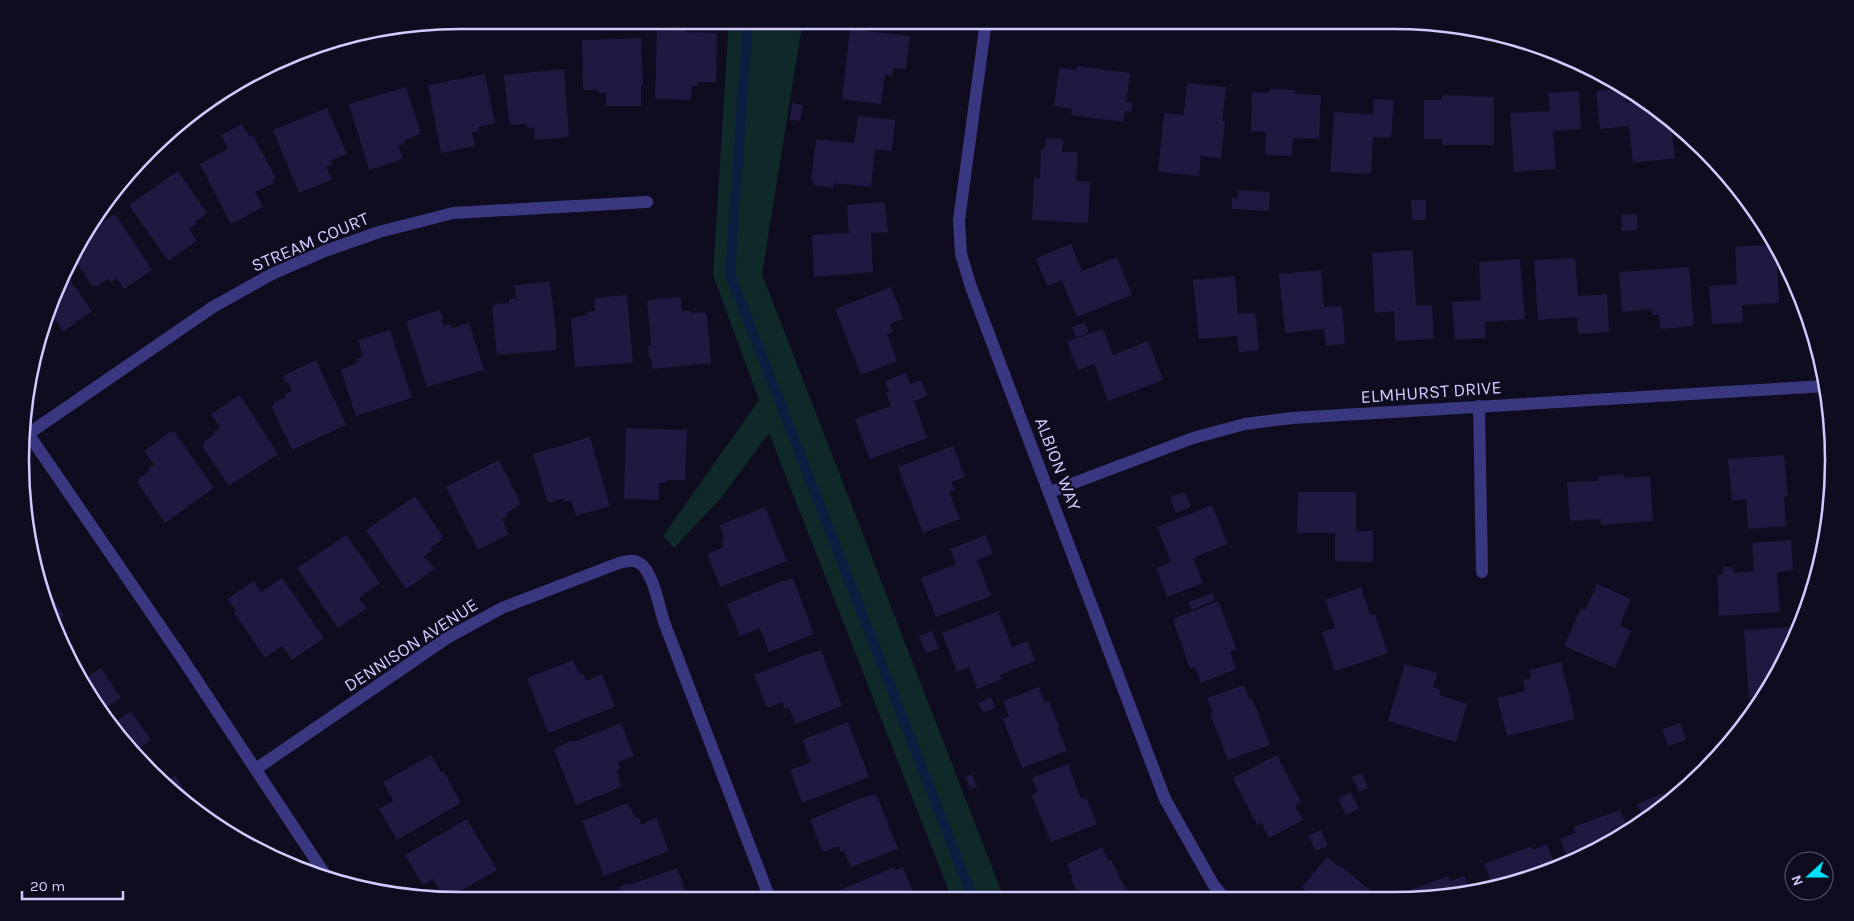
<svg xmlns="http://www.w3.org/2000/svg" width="1854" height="921" viewBox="0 0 1854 921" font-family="Karla,sans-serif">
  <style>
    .green { fill: #0f2928 }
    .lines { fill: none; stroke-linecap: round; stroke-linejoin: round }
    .stream { stroke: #0a1f40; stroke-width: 10 }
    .building { fill: #201840 }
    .minor { stroke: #39377f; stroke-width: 12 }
    .labels { text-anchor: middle; stroke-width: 4.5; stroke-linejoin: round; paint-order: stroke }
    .street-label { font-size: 18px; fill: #d0caff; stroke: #0f0c1f }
    .rim { fill: none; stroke: #d0caff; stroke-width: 2.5 }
  </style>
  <rect width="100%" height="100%" fill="#0f0c1f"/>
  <path class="green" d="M 729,20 L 803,20 L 762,274 L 1004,898 L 952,899 L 769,433 L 721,498 L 674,548 L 663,536 L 759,400 L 713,275 Z"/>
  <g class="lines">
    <path class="stream" d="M 748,20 L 730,274 L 973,899"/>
  </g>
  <path class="building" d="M 671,20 L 686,21 L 686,32 L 717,33 L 716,82 L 698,82 L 698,86 L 692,86 L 691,100 L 655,99 L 657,31 L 671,30 Z
    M 850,29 L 910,36 L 906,69 L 893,68 L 892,76 L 885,75 L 881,104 L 842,99 Z
    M 641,38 L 643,86 L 641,86 L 641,106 L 606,106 L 606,93 L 599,93 L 598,90 L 585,90 L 583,88 L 582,40 Z
    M 1077,66 L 1130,73 L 1126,102 L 1133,103 L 1131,112 L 1125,111 L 1123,122 L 1071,115 L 1072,109 L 1054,106 L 1059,68 L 1076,70 Z
    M 564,69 L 569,137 L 535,140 L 534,127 L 527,128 L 526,124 L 511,125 L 511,123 L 509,123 L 504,75 Z
    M 485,74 L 495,123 L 478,127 L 479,131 L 472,132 L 475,146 L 441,153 L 428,85 Z
    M 1187,83 L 1226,87 L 1222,121 L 1225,121 L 1221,159 L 1201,156 L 1199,176 L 1158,172 L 1164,113 L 1184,115 Z
    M 406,87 L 421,134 L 405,140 L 405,143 L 398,146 L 403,159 L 369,170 L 349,104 Z
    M 1625,88 L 1627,103 L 1646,101 L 1661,111 L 1670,119 L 1675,158 L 1633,163 L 1629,126 L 1600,129 L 1596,91 Z
    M 1270,89 L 1295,90 L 1295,94 L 1321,95 L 1319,139 L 1293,138 L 1292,156 L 1265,155 L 1266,132 L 1251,131 L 1252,92 L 1269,93 Z
    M 1579,91 L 1581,129 L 1553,131 L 1556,169 L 1514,172 L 1510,113 L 1550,111 L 1548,93 Z
    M 1442,95 L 1494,97 L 1494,145 L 1442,145 L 1442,139 L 1424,139 L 1424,100 L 1442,100 Z
    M 1374,99 L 1394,100 L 1391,138 L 1373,137 L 1371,174 L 1330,172 L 1334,112 L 1373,115 Z
    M 792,103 L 803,105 L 800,121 L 790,120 Z
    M 327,108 L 347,154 L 331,160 L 333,164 L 326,167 L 332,180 L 299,193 L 273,130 Z
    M 858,116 L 895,120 L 892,151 L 875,149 L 871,187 L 834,183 L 833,188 L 813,185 L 814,181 L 811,181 L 816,139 L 854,143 Z
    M 242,124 L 250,137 L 253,135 L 276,179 L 272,180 L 274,183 L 255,192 L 263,207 L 231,224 L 200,164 L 228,149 L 221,135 Z
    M 1046,138 L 1063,139 L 1062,152 L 1078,152 L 1076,181 L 1090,182 L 1088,223 L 1032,220 L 1034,178 L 1040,178 L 1041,149 L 1045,149 Z
    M 1712,158 L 1718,164 L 1723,168 L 1713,169 Z
    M 178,171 L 207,213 L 195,222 L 196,224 L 189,229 L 197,241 L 168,261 L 129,205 Z
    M 1238,190 L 1270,192 L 1269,211 L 1232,209 L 1232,198 L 1238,198 Z
    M 1411,200 L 1426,200 L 1426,220 L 1412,220 Z
    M 885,202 L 888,232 L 871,233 L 873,272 L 814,277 L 812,235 L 849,233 L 847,205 Z
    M 115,214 L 152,270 L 124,289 L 116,278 L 111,282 L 108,279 L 96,287 L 95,285 L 93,287 L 72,256 L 84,234 Z
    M 1637,214 L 1638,230 L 1622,231 L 1621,215 Z
    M 1071,244 L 1082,271 L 1117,257 L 1132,295 L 1077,317 L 1062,280 L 1047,286 L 1036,258 Z
    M 1776,244 L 1779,303 L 1742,305 L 1743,323 L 1712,324 L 1709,286 L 1737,284 L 1735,247 Z
    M 1413,250 L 1416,306 L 1432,305 L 1434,339 L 1395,341 L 1394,311 L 1375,313 L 1372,253 Z
    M 1575,258 L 1578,296 L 1607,294 L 1609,332 L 1578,334 L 1577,317 L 1538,320 L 1534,260 Z
    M 1520,259 L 1525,319 L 1485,322 L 1486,338 L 1455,340 L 1452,302 L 1481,300 L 1479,262 Z
    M 1689,267 L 1694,326 L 1660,329 L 1659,315 L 1652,315 L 1652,309 L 1622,312 L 1619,272 Z
    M 1321,270 L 1324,307 L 1342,306 L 1345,344 L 1326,346 L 1324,329 L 1285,333 L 1279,274 Z
    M 64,272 L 92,311 L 63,332 L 56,319 L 49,324 L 47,321 L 44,323 L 54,292 Z
    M 1235,276 L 1238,314 L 1255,313 L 1259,350 L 1239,352 L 1237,336 L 1199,339 L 1193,280 Z
    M 550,282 L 556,330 L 556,350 L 497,355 L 492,306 L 495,306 L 495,304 L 509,303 L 509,299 L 517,299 L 514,285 Z
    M 891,287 L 903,319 L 890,324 L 893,332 L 887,334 L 897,361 L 861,375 L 835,309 Z
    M 627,295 L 633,363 L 575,367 L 571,319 L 574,318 L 574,317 L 588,315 L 587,312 L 595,311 L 594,298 Z
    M 681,297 L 682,311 L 690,311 L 690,313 L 705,312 L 705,314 L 707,314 L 711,363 L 652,369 L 651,357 L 649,357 L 648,346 L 651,346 L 647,300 Z
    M 440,310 L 443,318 L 441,318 L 444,326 L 451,324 L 451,328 L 469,323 L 484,370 L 427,387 L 406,321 Z
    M 1085,322 L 1089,333 L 1076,338 L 1072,327 Z
    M 1103,329 L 1113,355 L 1148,341 L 1163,380 L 1108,401 L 1094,364 L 1078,370 L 1067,342 Z
    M 390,330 L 412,398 L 356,416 L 341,370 L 357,363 L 356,359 L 363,357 L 358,340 Z
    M 316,360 L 346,425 L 292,450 L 271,406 L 274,405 L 273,403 L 286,397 L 285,394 L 292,391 L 288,382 L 286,383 L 283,376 Z
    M 906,373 L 910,384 L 921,380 L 927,396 L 914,401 L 927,438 L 870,459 L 855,419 L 891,406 L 886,393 L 889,392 L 885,381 Z
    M 240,395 L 278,454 L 229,486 L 202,446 L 205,444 L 204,442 L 215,434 L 214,432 L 220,427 L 211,414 Z
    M 626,428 L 687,430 L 685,480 L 667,480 L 667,483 L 659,483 L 659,500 L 624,499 Z
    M 173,430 L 214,488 L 165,523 L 137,482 L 139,481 L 138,479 L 150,471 L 148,468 L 154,465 L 144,451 Z
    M 590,437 L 610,506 L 576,516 L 571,500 L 564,502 L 564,498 L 549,503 L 549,501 L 547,501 L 533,454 Z
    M 953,446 L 965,477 L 951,482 L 955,490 L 949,492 L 960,519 L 923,533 L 898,467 Z
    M 1784,455 L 1788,496 L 1784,497 L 1786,526 L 1748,529 L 1746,499 L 1732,501 L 1728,459 Z
    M 499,460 L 521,504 L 507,513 L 508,516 L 502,519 L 509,534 L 478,550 L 446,487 Z
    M 1624,474 L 1624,478 L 1650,476 L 1653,521 L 1601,525 L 1601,519 L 1570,521 L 1567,482 L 1598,481 L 1598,476 Z
    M 1185,492 L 1191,507 L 1176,513 L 1170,497 Z
    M 1298,492 L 1356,492 L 1356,531 L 1373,531 L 1373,562 L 1335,561 L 1335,533 L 1297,533 Z
    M 415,496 L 443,537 L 440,538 L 442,540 L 430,548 L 432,551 L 424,556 L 435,569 L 406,589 L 366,530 Z
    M 1212,505 L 1228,544 L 1193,558 L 1203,583 L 1167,597 L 1156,568 L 1171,562 L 1157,527 Z
    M 765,507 L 787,561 L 720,587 L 707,554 L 724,547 L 721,541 L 724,539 L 720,525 Z
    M 346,535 L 380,583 L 359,598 L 367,608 L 338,628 L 297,568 Z
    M 986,535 L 993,554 L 977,560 L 991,596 L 936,617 L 921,578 L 956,564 L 950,549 Z
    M 1791,540 L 1793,570 L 1777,572 L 1780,612 L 1719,616 L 1717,575 L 1723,574 L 1722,567 L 1733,567 L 1733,573 L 1754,571 L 1752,543 Z
    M 282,578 L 324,638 L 292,660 L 282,646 L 265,658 L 234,613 L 236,611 L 227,599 L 254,581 L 261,592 Z
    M 793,578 L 814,634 L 769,652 L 760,628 L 740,636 L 727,604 L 784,580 L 785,581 Z
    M 1597,584 L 1631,599 L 1620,625 L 1631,631 L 1615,668 L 1564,646 L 1581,608 L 1585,610 Z
    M 45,587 L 64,615 L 55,621 Z
    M 1361,587 L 1370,615 L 1375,614 L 1388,653 L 1335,671 L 1322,632 L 1335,628 L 1325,600 Z
    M 1213,593 L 1215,600 L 1191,610 L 1188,602 Z
    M 1218,601 L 1237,650 L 1230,652 L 1236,669 L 1201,683 L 1195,667 L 1190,669 L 1173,619 Z
    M 998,611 L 1012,647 L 1028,641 L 1035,661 L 1000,675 L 1002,679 L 977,689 L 969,667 L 957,672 L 942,633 Z
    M 1792,627 L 1793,643 L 1789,655 L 1760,698 L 1749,697 L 1744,630 Z
    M 932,631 L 939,649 L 926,653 L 919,636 Z
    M 821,650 L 842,706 L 796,724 L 789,708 L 785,709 L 782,702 L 767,708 L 754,675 L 802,656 Z
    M 573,660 L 580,675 L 583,673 L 586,681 L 602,674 L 615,707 L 548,733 L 527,678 Z
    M 1561,662 L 1575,719 L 1507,736 L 1497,698 L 1525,691 L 1523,680 L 1531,678 L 1529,670 Z
    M 1405,664 L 1438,673 L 1433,687 L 1441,690 L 1439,695 L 1467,704 L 1456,742 L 1388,721 Z
    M 101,668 L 121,698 L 104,709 L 76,670 L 78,669 L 81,674 L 84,672 L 87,677 Z
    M 1244,685 L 1249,699 L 1252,698 L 1270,745 L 1228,760 L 1210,713 L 1213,712 L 1207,698 Z
    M 1039,687 L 1045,703 L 1049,701 L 1059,726 L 1057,727 L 1067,751 L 1022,768 L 1003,719 L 1009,717 L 1003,701 Z
    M 991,697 L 995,708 L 983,713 L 978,703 Z
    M 131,711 L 151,740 L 136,751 L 140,757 L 139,758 L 114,723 Z
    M 848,722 L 869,777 L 802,803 L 790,770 L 811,762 L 802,740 Z
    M 621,723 L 634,756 L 618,762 L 621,769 L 617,770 L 621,787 L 576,805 L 554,749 L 573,740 L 574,742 Z
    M 1680,723 L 1686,740 L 1668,746 L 1662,729 Z
    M 1717,749 L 1720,755 L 1709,766 L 1705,754 Z
    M 431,755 L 442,773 L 444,772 L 461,803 L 397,840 L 379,809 L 393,801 L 383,782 Z
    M 1277,755 L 1301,802 L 1295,805 L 1303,820 L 1269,838 L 1261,822 L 1257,825 L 1233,778 Z
    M 1068,764 L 1081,799 L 1086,797 L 1097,824 L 1051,842 L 1032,795 L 1038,792 L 1032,778 Z
    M 1362,773 L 1368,788 L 1359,792 L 1352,777 Z
    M 972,774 L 977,787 L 970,789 L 965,777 Z
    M 175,776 L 195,805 L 164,783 Z
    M 1685,785 L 1686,787 L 1661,810 L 1644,820 L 1637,804 Z
    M 1351,792 L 1359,809 L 1346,815 L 1338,798 Z
    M 876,794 L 898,849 L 851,867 L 844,851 L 841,852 L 838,846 L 823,852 L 810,820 L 858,799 Z
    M 628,803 L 635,818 L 638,817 L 642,825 L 656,817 L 669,851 L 604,876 L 582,821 Z
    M 1620,810 L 1628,830 L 1569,863 L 1560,839 L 1575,833 L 1573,827 Z
    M 467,819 L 497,870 L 445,900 L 433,879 L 423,885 L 405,855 Z
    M 1321,830 L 1328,845 L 1316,851 L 1308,836 Z
    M 1547,844 L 1557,869 L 1493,886 L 1484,864 L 1532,846 L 1533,850 Z
    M 1102,847 L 1109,861 L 1111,860 L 1130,898 L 1080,898 L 1071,879 L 1073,878 L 1067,864 Z
    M 1327,857 L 1339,867 L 1341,866 L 1378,897 L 1314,898 L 1302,887 Z
    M 894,867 L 895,870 L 903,867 L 916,899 L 841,899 L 838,891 Z
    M 677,868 L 688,899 L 613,900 L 611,893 L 621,889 L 620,887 L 629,883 L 630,885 Z
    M 1448,876 L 1450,881 L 1464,876 L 1470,892 L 1451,897 L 1402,897 L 1400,894 Z
    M 509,893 L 512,900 L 496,900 Z"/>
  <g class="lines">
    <path class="minor" d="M 986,21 L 959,220 L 961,254 L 971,287 L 1165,799 L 1213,884 L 1224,898
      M 1479,406 L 1482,572
      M 27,432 L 182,658 L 328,879
      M 28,434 L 213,307 L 272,274 L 325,251 L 379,232 L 453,213 L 647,202
      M 1050,492 L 1193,438 L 1245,424 L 1292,418 L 1826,386
      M 256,769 L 447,638 L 502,608 L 619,563 C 623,562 630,560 634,561 C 652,563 659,607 664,622 L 770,899"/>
  </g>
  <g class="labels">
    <g class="street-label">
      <text transform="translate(310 242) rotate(-23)" y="6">STREAM COURT</text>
      <text transform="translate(1431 392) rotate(-4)" y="6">ELMHURST DRIVE</text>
      <text transform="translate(1058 464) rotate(69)" y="6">ALBION WAY</text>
      <text transform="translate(411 645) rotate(-33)" y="6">DENNISON AVENUE</text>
    </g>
  </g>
  <path d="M0 0H1854V921H0ZM460 29H1394A431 431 0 0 1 1825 460V461A431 431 0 0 1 1394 892H460A431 431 0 0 1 29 461V460A431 431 0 0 1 460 29Z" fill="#0f0c1f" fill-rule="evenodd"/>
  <path class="rim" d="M460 29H1394A431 431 0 0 1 1825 460V461A431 431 0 0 1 1394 892H460A431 431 0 0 1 29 461V460A431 431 0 0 1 460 29Z"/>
  <g transform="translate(1809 876) rotate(249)"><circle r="24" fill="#0f0c1f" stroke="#5c5879"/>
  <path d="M0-4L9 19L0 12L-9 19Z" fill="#00e0f5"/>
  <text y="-8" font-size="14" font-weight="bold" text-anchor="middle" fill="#d0caff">N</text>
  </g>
  <path d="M22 891v8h101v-8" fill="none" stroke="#d0caff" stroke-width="2.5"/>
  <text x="30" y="891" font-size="15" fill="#d0caff" stroke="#0f0c1f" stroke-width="4" paint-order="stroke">20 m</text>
</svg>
